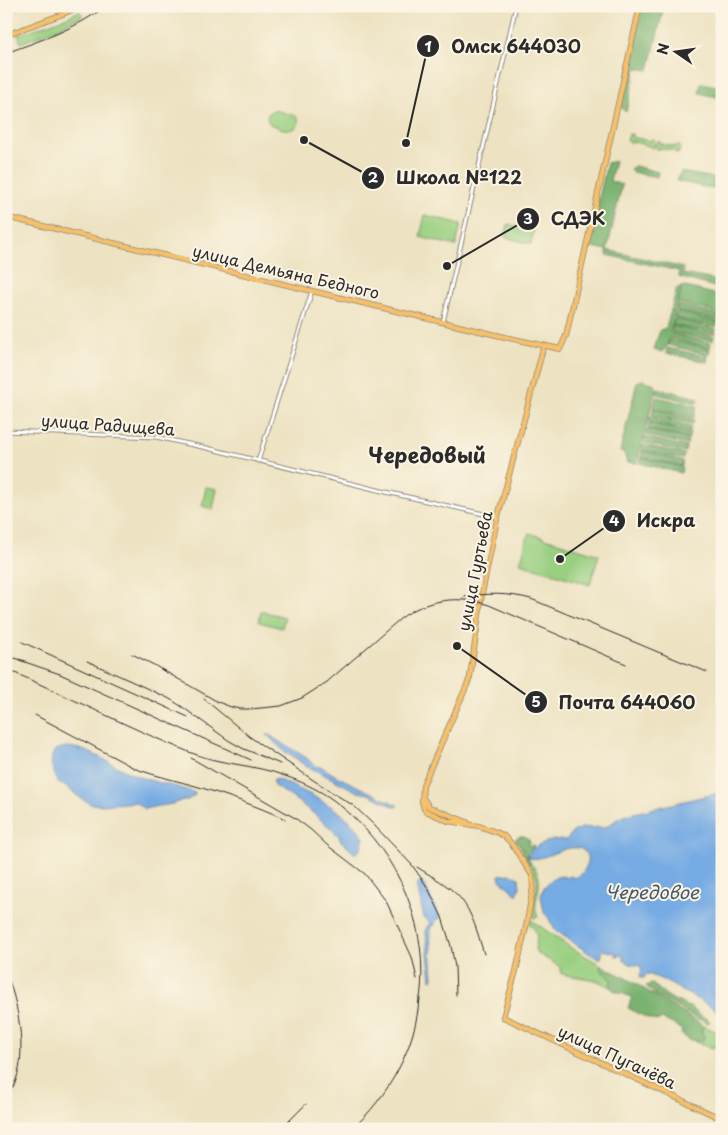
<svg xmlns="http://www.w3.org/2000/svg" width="728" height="1135" viewBox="0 0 728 1135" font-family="'Playpen Sans',sans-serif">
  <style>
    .green { fill: #99cf81; stroke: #627d56 }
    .forest { fill: #7ab26f; stroke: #526e4d }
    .water { fill: #76abe3; stroke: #506b87 }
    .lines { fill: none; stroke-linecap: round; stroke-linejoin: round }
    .minor-casing { stroke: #8c8676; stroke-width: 5 }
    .major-casing { stroke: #8c8676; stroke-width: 6 }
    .minor { stroke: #fff; stroke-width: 3 }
    .major { stroke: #f7c06b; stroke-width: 4.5 }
    .rail { stroke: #2b2b2b; stroke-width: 1 }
    .labels { text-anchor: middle; stroke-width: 4; stroke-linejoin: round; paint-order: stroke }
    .street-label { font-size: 16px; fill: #2b2b2b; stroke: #fcf5e5 }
    .water-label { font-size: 18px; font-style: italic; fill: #45586b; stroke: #fcf5e5 }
    .district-label { font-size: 21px; font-weight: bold; fill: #2b2b2b; stroke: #fcf5e5 }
    .leader { fill: none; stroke: #2b2b2b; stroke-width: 2 }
    .callout-dot { fill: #2b2b2b; stroke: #fcf5e5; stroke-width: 2 }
    .mark-label { font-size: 15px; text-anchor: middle; font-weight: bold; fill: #fff }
    .callout-label { font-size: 18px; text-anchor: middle; font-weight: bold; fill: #2b2b2b; stroke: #fcf5e5; stroke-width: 4; stroke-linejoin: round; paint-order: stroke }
  </style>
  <rect width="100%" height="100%" fill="#fcf5e5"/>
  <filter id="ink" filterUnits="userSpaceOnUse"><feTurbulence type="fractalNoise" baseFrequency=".02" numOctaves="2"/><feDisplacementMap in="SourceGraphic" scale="10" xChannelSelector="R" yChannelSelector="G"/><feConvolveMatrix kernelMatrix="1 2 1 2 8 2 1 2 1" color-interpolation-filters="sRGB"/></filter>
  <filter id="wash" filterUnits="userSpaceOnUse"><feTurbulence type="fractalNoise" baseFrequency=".0096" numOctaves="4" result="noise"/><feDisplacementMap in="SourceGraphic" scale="20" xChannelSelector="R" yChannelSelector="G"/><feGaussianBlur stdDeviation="1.12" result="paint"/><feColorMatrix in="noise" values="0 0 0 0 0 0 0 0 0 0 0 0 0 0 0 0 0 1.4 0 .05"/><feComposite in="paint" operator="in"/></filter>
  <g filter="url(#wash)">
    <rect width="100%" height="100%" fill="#ede2c1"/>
    <path class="green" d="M 79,11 L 83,15 L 56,29 L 21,43 L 18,35 L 67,17 Z
      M 274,110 L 296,116 L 299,121 C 296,136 280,128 270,124 C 265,118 267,112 274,110 Z
      M 629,134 L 632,134 L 632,137 L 650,141 L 652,139 L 654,139 L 655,142 L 656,143 L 659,141 L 661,144 L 676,147 L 677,145 L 679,145 L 680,147 L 679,153 L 676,154 L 675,151 L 660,148 L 657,150 L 656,148 L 656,145 L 654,145 L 653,148 L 651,148 L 649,146 L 631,141 L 629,143 L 627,141 Z
      M 425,215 L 461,224 L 456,246 L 420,237 Z
      M 508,224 L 534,230 L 531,244 L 505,237 Z
      M 206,487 L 217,489 L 213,509 L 202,506 Z
      M 529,533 L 599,555 L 590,585 L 520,563 Z
      M 261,611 L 285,617 L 282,628 L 259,622 Z
      M 530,863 C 551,882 529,898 538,917 L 534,918 C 527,899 547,887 529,864 Z
      M 531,920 L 570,947 L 601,965 L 600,969 L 611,979 L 610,987 L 596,980 L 566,975 L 562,974 L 560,967 L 537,953 L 535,949 C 536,942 539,935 534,929 C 532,927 530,925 529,923 Z
      M 704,1026 L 722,1034 L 722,1046 L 718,1045 L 712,1048 L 696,1042 L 696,1040 L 702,1041 L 702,1029 Z"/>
    <path class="forest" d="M 643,6 L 664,6 L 649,70 L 636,68 L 626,112 L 621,108 Z
      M 701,83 L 722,87 L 722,98 L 699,93 Z
      M 615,161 L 610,181 L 622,185 L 607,250 L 683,268 L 683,274 L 714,280 L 722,284 L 722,289 L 679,277 L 679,271 L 607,255 L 607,250 L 588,246 L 607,163 Z
      M 635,166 L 658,172 L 657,177 L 632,172 L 630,169 Z
      M 681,172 L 714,178 L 713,189 L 676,181 Z
      M 682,286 L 722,296 L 722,304 L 719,313 L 678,303 Z
      M 677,288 L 681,288 L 670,333 L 711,343 L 710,348 L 669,338 L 667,346 L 662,352 L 654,349 L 660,330 L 666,328 Z
      M 678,305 L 719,315 L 718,320 L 677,311 Z
      M 677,312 L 718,322 L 716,327 L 675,318 Z
      M 675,319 L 716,329 L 715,334 L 673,325 Z
      M 673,326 L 714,336 L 713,341 L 672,332 Z
      M 669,340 L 710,349 L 709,355 L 668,345 Z
      M 667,348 L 708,357 L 707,362 L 666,353 Z
      M 643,380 L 655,384 L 656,388 L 637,463 L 627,462 L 624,453 L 620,452 L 637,382 Z
      M 657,388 L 698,398 L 697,403 L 656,394 Z
      M 656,397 L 697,406 L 694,417 L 653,408 Z
      M 653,409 L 694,419 L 693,424 L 652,415 Z
      M 650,416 L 691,426 L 690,431 L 649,422 Z
      M 649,423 L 690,433 L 689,438 L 648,429 Z
      M 647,430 L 688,439 L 687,445 L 646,435 Z
      M 645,437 L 686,447 L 685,452 L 644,443 Z
      M 643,445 L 684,454 L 683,459 L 642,450 Z
      M 642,451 L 683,461 L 682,466 L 641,457 Z
      M 641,458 L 682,467 L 681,473 L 640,463 Z
      M 521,836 L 524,836 L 530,840 L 528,845 L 529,846 L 532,845 L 534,845 L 533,848 L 527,853 L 528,859 L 531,862 L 529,864 L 521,852 L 523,851 L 524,849 L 520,849 L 521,847 L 516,841 L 516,838 Z
      M 601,965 L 633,982 L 704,1026 L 702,1029 L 701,1033 L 704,1035 L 704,1039 L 702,1041 L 690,1040 L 681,1034 L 682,1031 L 679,1027 L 662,1019 L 657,1021 L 647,1018 L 628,1008 L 632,997 L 613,990 L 610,987 L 611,979 L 600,970 Z
      M 652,984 C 661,990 672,1002 683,1003 L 686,1006 L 690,1007 L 701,1016 L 708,1019 L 710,1022 L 707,1023 L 701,1019 L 699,1020 L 655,994 L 646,986 Z"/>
    <path class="water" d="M 268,734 L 283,744 L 289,747 L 308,759 L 315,766 L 322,767 L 338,777 L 395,804 L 397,805 L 397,807 L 395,807 L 368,794 L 358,792 L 303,764 L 290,754 L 285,752 L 268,736 L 267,735 Z
      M 66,747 C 92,748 111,766 135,775 C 154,783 176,785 195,793 L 195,795 L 188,800 C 181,799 178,803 172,804 C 163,806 154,806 145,809 L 135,802 L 104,805 L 91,804 L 80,798 L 66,786 L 58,783 C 54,770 47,763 55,750 Z
      M 277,779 C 304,791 349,811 364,838 C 362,844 361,850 356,853 L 354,853 L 340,840 L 339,836 C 319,817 298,800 274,786 L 273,782 L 274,780 Z
      M 722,792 L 722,1013 L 663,980 L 648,974 L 645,975 L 644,978 L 641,978 L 640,975 L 642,970 C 640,964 634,965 629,964 L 628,962 L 624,961 L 624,959 L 622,955 L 616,956 L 616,953 L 613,952 L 603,950 L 601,958 L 598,958 L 590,954 L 555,930 L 548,917 L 544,913 L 541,896 L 544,887 L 549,882 L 557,877 L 562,876 L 567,878 L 570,876 L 575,878 C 588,873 594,852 578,848 C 562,845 545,862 528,858 C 528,848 544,842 553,840 C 558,839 562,840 566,840 L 573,832 L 581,828 L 606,827 L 619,818 L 630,814 Z
      M 511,874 L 519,878 L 520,887 L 517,895 L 500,880 L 499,875 Z
      M 419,882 L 421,882 L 424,884 L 440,917 L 435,922 L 435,925 L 431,926 L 430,932 L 433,977 L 432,980 L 431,980 L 426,933 L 427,926 L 431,923 L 424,918 L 417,887 Z"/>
  </g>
  <g filter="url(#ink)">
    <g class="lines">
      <defs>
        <path id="minor" d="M 6,232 L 9,218
          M 443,322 L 516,6
          M 6,431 L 156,437 L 207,448 L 386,492 L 497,517
          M 258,461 L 312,291"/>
        <path id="major" d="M 6,35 L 63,14 L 80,6
          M 6,217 L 312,291 L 509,338 L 560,349 L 566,336 L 640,6
          M 544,345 L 497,520 L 482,594 L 470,677 L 467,685 L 423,785 L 422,802 L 424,809 L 426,811 L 448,821 L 479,826 L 496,832 L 504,836 L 511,843 L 532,875 L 533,887 L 527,922 L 516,971 L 503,1017 L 722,1119
          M 423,798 L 429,807 L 467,822"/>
      </defs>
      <use href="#minor" class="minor-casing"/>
      <use href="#major" class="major-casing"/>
      <use href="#minor" class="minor"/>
      <use href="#major" class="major"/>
      <path class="rail" d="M 6,53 C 41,40 76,29 106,6
        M 464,597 C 487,593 508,593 531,599 L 658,652 L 707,672
        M 22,642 L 188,717
        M 132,654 L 154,665 L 167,673
        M 6,656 L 26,661
        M 19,660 L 60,674 L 251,760
        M 87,661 L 168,698 L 181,706 L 228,740 L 242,748 L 280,764
        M 6,669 C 68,696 127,727 189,752 C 220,765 254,764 285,776 C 300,781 315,788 329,797 C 394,843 433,925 419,1005
        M 161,669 L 218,702 L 231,707 L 240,709 L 251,709 L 281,706 L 302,698 L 327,682 L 400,619 C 425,599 459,595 489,605 L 626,664
        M 204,699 L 250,737 L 322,786 L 354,806 L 373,824 L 412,865 L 428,888 L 442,917 L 451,946 L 455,967 L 456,995
        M 35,715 L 136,769 C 156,776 178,781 199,787 C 228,796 257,806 285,819
        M 191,758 L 295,818 L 311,830 L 327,845 L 365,874 L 386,901 L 412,957 L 417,979
        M 417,867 C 429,875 443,882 453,891 C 472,907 477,932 484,954
        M 6,973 C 18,1001 27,1051 16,1080 C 14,1086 10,1092 6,1097
        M 281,1129 L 306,1104
        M 352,1129 C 388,1097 417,1046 419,998"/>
    </g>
  </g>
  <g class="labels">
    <g class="street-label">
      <text transform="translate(286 272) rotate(13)" y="6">улица Демьяна Бедного</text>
      <text transform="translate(108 425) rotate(4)" y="6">улица Радищева</text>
      <text transform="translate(475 571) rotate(-79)" y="6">улица Гуртьева</text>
      <text transform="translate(617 1057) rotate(25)" y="6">улица Пугачёва</text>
    </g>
    <g class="water-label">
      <text x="652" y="899">Чередовое</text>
    </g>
    <g class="district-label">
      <text x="427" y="463">Чередовый</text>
    </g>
  </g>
  <path class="leader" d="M406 143L428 46M304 140L373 178M447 266L528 219M560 559L614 521M457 646L536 702"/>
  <g class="callout-dot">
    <circle cx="406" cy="143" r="5"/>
    <circle cx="304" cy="140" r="5"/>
    <circle cx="447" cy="266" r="5"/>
    <circle cx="560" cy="559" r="5"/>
    <circle cx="457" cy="646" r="5"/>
    <circle cx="428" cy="46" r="12"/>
    <circle cx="373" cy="178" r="12"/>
    <circle cx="528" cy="219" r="12"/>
    <circle cx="614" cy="521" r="12"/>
    <circle cx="536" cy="702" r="12"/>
  </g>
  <g class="mark-label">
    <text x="428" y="52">1</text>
    <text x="373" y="183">2</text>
    <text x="528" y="224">3</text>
    <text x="614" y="526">4</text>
    <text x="536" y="707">5</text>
  </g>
  <g class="callout-label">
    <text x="516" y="53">Омск 644030</text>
    <text x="459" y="184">Школа №122</text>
    <text x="578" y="225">СДЭК</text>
    <text x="666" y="527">Искра</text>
    <text x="627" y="709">Почта 644060</text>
  </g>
  <rect width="728" height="1135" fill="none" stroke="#fcf5e5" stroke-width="25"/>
  <g transform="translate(676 52) rotate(283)" stroke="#fcf5e5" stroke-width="4" paint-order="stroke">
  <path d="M0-4L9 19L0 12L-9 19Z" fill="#2b2b2b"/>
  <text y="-8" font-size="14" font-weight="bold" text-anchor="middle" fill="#2b2b2b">N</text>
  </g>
</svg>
